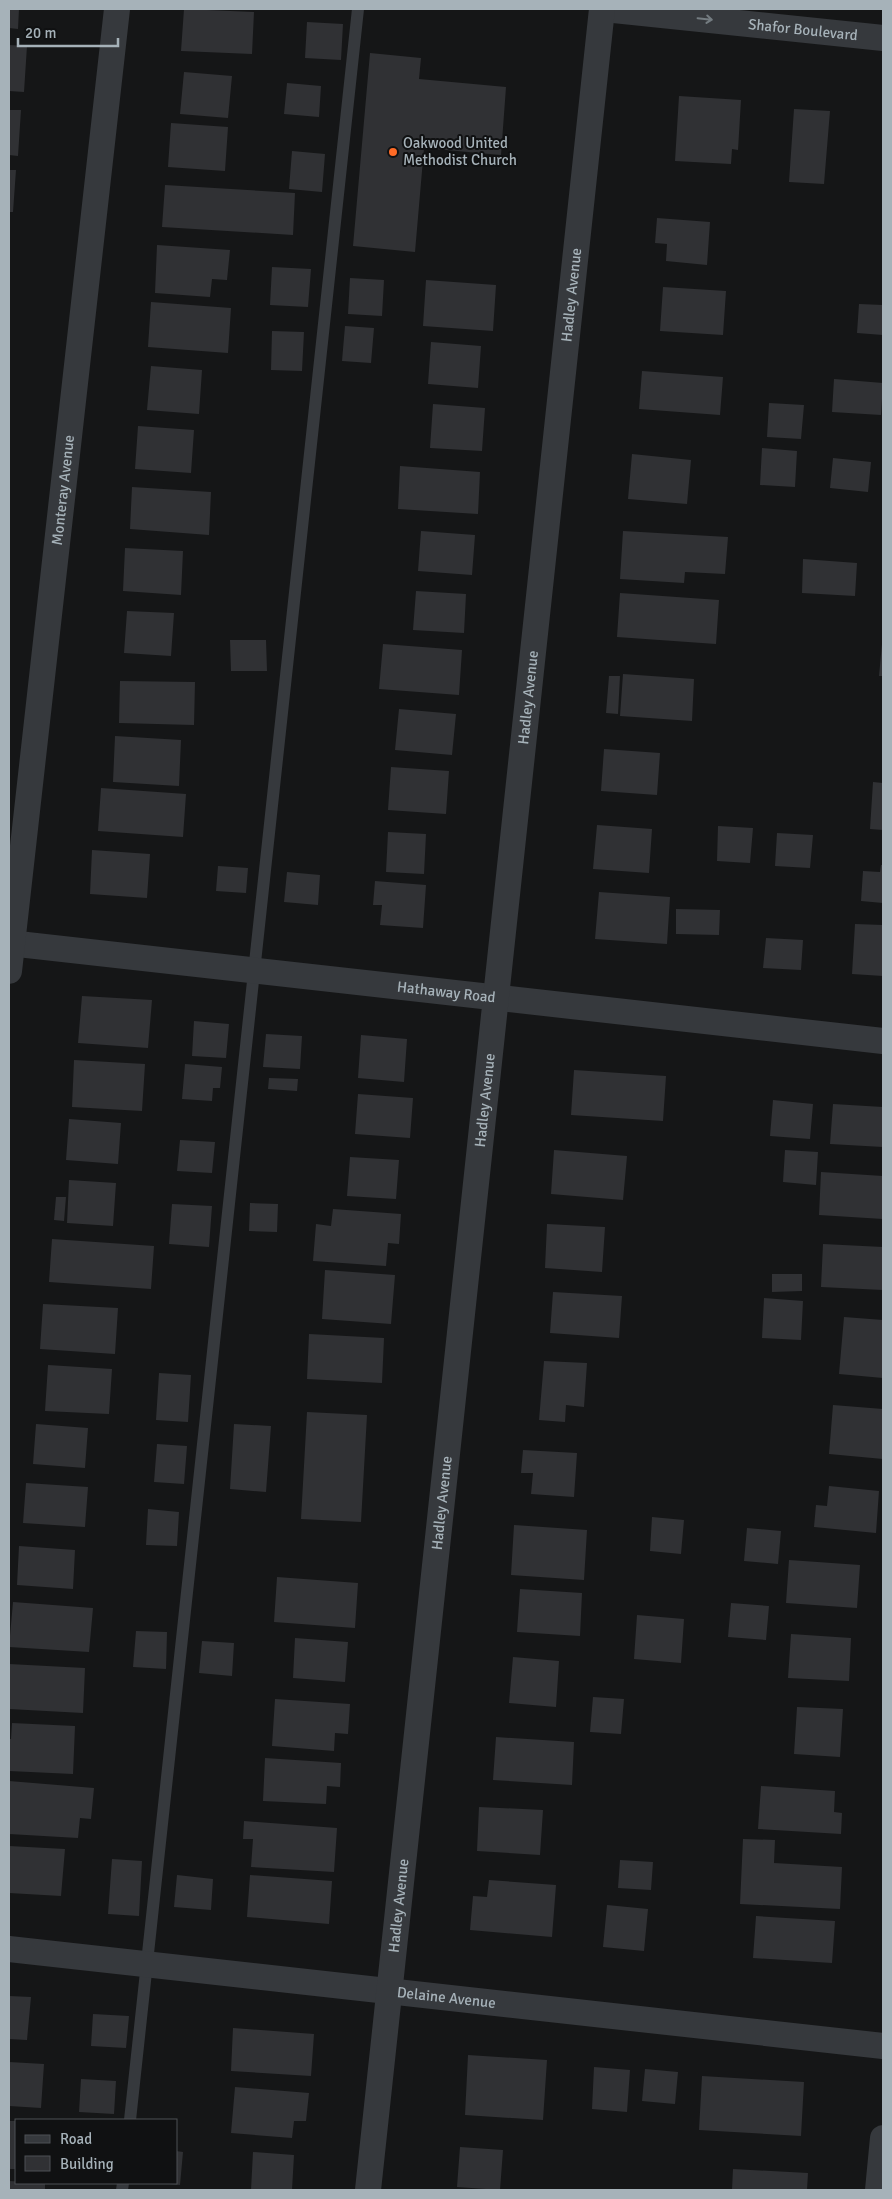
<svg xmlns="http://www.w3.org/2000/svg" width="892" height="2199" viewBox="0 0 892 2199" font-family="Signika,sans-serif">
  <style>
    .building { fill: #303134 }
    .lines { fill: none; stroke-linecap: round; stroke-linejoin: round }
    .lane { stroke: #36393d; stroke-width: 12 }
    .street { stroke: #36393d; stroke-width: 26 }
    .oneway { stroke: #747c81 }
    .poi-dot { fill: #ff6b26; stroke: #101112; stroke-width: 2 }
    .labels { text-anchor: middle; stroke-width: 4; stroke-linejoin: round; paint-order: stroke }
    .street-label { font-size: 15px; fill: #a6b2b9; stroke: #101112 }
    .poi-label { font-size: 15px; fill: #a6b2b9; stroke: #101112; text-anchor: start }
  </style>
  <rect width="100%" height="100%" fill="#151617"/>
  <path class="building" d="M 9,9 L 19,9 L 18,29 L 9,28 Z
    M 184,9 L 254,12 L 252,54 L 181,51 Z
    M 307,22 L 343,24 L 341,60 L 305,58 Z
    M 9,45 L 27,46 L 24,92 L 9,91 Z
    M 370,53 L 421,58 L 419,79 L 506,87 L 501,155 L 424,148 L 415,252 L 353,246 Z
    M 184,72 L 232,76 L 228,118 L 180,114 Z
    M 287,83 L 321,86 L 319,117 L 284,114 Z
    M 679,96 L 741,100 L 738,150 L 732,149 L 731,164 L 675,161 Z
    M 794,109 L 830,111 L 824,184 L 789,182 Z
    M 9,110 L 21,110 L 18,156 L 9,155 Z
    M 171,123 L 228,127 L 225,171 L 168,167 Z
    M 292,151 L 325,154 L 322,192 L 289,189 Z
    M 9,170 L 16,170 L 13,212 L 9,212 Z
    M 165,185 L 295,193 L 293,235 L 162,227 Z
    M 657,218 L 710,222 L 707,265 L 666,261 L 667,244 L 655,243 Z
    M 157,245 L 230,250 L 227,280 L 212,279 L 210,297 L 155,293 Z
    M 272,267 L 311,269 L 308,307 L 270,305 Z
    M 350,278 L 384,280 L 382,316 L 348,314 Z
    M 426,280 L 496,285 L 493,331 L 423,326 Z
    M 663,287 L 726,291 L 723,335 L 660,331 Z
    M 151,302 L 231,308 L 228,353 L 148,347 Z
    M 859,304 L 883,305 L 883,335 L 857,333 Z
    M 345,326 L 374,328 L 371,363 L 342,361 Z
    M 272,331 L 304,332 L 302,371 L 271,370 Z
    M 431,342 L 481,346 L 478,388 L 428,384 Z
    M 151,366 L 202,370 L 199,414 L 147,410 Z
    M 642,371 L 723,377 L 720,415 L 639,409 Z
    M 834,379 L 883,383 L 881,415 L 832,412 Z
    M 769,403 L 804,405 L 801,439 L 767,437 Z
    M 433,404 L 485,408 L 482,451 L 430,448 Z
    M 138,426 L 194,430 L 191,473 L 135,469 Z
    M 762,448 L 797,451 L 795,487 L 760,485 Z
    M 632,454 L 691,460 L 687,504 L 628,499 Z
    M 833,458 L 871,462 L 868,492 L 830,488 Z
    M 400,466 L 480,472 L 478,514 L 398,509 Z
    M 132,487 L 211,492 L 209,535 L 130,529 Z
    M 421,531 L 475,535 L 472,575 L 418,571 Z
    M 623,531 L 728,537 L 725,574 L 685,572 L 684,583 L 620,579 Z
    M 125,548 L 183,551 L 181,595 L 123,591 Z
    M 803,559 L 857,563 L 855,596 L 802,593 Z
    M 416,591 L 466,594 L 464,633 L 413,630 Z
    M 620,593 L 719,600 L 716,644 L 617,637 Z
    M 127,611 L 174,613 L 171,656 L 124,653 Z
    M 230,640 L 266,640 L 267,671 L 231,671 Z
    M 383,644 L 462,650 L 459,695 L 379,689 Z
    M 882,644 L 883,644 L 883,676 L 879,676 Z
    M 623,674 L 694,679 L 692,721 L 620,716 Z
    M 609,676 L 620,676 L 618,714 L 606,713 Z
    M 120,681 L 195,682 L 194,725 L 119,723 Z
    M 399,709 L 456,714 L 452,755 L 395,750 Z
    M 115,736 L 181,740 L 179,786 L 113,782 Z
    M 604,749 L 660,753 L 657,795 L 601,791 Z
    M 391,767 L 449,771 L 446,814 L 388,810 Z
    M 873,782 L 883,783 L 883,830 L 870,829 Z
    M 101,788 L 186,794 L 183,837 L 98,831 Z
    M 597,825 L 652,829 L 649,873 L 593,869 Z
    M 718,826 L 753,828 L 750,863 L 717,861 Z
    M 388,832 L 426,834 L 424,874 L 386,872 Z
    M 777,833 L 813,835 L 810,868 L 775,866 Z
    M 92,850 L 150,854 L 147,898 L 90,894 Z
    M 881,865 L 883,865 L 883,903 L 861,901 L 863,871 L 880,872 Z
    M 218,866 L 248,868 L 246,893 L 216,891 Z
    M 287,872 L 320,875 L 318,905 L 284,902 Z
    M 375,881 L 426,885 L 423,928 L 380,925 L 382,905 L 373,905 Z
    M 599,892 L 670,897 L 667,944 L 595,939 Z
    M 676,909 L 720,910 L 719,935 L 676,934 Z
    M 855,924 L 883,925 L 883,976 L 852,974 Z
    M 766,938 L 803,940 L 801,970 L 763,968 Z
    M 82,996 L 152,1000 L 148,1048 L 78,1043 Z
    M 194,1021 L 229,1024 L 226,1058 L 192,1056 Z
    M 266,1034 L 302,1036 L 300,1069 L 263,1067 Z
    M 361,1035 L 407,1039 L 404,1082 L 358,1078 Z
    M 74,1060 L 145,1064 L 142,1111 L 72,1107 Z
    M 185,1064 L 222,1067 L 220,1088 L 213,1088 L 212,1101 L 182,1099 Z
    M 574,1070 L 666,1076 L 663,1121 L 571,1115 Z
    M 269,1078 L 298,1079 L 297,1091 L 268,1089 Z
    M 358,1094 L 413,1098 L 410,1138 L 355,1134 Z
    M 773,1100 L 813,1104 L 810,1139 L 770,1136 Z
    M 833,1104 L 883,1107 L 883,1147 L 830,1144 Z
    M 69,1119 L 121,1123 L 118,1164 L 66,1160 Z
    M 180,1140 L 215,1142 L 212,1173 L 177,1171 Z
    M 554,1150 L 627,1156 L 623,1200 L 551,1194 Z
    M 785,1150 L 818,1152 L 816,1185 L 783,1182 Z
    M 350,1157 L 399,1160 L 396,1199 L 347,1196 Z
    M 821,1172 L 883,1176 L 883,1219 L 819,1215 Z
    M 69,1180 L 116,1183 L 113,1226 L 67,1223 Z
    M 56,1197 L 66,1197 L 64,1221 L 54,1220 Z
    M 250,1203 L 278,1204 L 277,1232 L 249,1231 Z
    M 172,1204 L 212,1206 L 209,1247 L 169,1244 Z
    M 333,1209 L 401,1214 L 399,1244 L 388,1243 L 386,1266 L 313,1261 L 316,1224 L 331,1226 Z
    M 547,1224 L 605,1227 L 602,1272 L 545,1268 Z
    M 52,1239 L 154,1246 L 151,1289 L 49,1282 Z
    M 823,1244 L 883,1247 L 883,1290 L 821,1287 Z
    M 325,1270 L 395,1275 L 391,1324 L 322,1319 Z
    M 772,1274 L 802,1274 L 802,1291 L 772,1292 Z
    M 553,1292 L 622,1296 L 619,1338 L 550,1333 Z
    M 764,1298 L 803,1301 L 801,1340 L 762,1338 Z
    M 43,1304 L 118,1308 L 115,1354 L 40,1349 Z
    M 844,1317 L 883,1320 L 883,1378 L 839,1374 Z
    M 309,1334 L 384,1338 L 382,1383 L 307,1379 Z
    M 544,1361 L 587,1363 L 584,1407 L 566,1405 L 565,1422 L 539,1420 Z
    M 48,1365 L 112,1369 L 109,1414 L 45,1411 Z
    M 159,1373 L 191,1375 L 188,1422 L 156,1420 Z
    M 833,1405 L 883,1409 L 883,1459 L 829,1454 Z
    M 307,1412 L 367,1415 L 361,1522 L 301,1519 Z
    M 36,1424 L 88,1428 L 85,1468 L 33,1464 Z
    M 234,1424 L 271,1426 L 266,1492 L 230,1489 Z
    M 157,1444 L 187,1446 L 184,1484 L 154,1482 Z
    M 523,1450 L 577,1453 L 574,1497 L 531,1494 L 533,1473 L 521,1473 Z
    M 26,1483 L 88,1487 L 85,1527 L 23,1523 Z
    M 829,1486 L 879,1491 L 876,1533 L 814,1527 L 816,1505 L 827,1506 Z
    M 148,1509 L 179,1512 L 177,1546 L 146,1545 Z
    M 652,1517 L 684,1520 L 681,1554 L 650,1551 Z
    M 514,1525 L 587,1530 L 584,1580 L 511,1575 Z
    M 747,1528 L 781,1531 L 778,1564 L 744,1561 Z
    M 19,1546 L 75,1550 L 73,1589 L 17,1585 Z
    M 789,1560 L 860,1565 L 857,1608 L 786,1603 Z
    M 277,1577 L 358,1583 L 355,1628 L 274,1622 Z
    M 520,1589 L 582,1593 L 580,1636 L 517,1632 Z
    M 13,1602 L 93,1608 L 89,1652 L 9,1647 Z
    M 731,1603 L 769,1606 L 766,1640 L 728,1637 Z
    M 637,1615 L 684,1619 L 681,1663 L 634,1659 Z
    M 136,1631 L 167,1632 L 166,1669 L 133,1667 Z
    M 791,1634 L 851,1638 L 849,1681 L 788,1678 Z
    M 295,1638 L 348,1642 L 345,1682 L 293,1678 Z
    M 202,1641 L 234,1643 L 232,1676 L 199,1673 Z
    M 513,1657 L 559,1661 L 556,1707 L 509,1703 Z
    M 9,1664 L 85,1668 L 83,1713 L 9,1709 Z
    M 593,1697 L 624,1699 L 621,1734 L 590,1732 Z
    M 275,1699 L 350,1704 L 348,1734 L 335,1733 L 334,1751 L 272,1746 Z
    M 797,1707 L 843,1709 L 840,1757 L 794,1754 Z
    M 12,1723 L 75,1726 L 73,1774 L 9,1771 L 9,1739 L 11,1739 Z
    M 496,1737 L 574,1742 L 572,1785 L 493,1780 Z
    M 265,1758 L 341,1763 L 340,1787 L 327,1786 L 326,1804 L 263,1801 Z
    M 9,1781 L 94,1788 L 91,1819 L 80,1818 L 78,1838 L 9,1834 Z
    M 761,1786 L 835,1791 L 834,1812 L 842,1813 L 841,1834 L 758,1829 Z
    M 479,1807 L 543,1810 L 540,1855 L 477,1851 Z
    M 244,1821 L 337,1828 L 334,1872 L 251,1867 L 253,1839 L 243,1839 Z
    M 743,1839 L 775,1840 L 774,1863 L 842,1867 L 840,1909 L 740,1904 Z
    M 9,1846 L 65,1849 L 61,1896 L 9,1893 Z
    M 112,1859 L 142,1861 L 139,1916 L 108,1914 Z
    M 620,1860 L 653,1862 L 651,1890 L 618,1888 Z
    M 177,1875 L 213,1879 L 211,1910 L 174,1907 Z
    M 250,1875 L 332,1881 L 329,1924 L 247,1917 Z
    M 489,1880 L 556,1885 L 552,1937 L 470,1930 L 473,1896 L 487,1897 Z
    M 607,1905 L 648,1909 L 644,1951 L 603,1947 Z
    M 756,1916 L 835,1921 L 832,1963 L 753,1958 Z
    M 9,1996 L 31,1997 L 27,2040 L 9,2039 Z
    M 93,2014 L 129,2016 L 126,2048 L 91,2046 Z
    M 233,2028 L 314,2034 L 311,2076 L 231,2071 Z
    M 468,2055 L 547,2060 L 543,2120 L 465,2115 Z
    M 9,2062 L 44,2064 L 41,2108 L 9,2106 Z
    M 594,2067 L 630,2070 L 627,2112 L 592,2109 Z
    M 645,2069 L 678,2072 L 675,2104 L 642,2101 Z
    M 702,2076 L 804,2082 L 801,2136 L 699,2130 Z
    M 81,2079 L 116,2081 L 114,2114 L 79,2112 Z
    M 235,2087 L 309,2093 L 306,2121 L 294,2121 L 292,2138 L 231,2133 Z
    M 9,2121 L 16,2121 L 16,2169 L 9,2169 Z
    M 460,2147 L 503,2150 L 500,2190 L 457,2187 Z
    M 176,2151 L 183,2152 L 180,2185 L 169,2184 L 176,2183 Z
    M 253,2152 L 294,2155 L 292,2190 L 251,2190 Z
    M 733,2169 L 808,2173 L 807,2190 L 732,2190 Z
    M 9,2181 L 45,2183 L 45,2190 L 9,2190 Z"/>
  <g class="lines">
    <path class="lane" d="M 130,2120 L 358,9
      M 122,2190 L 123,2183"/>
    <g class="street">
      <path id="s1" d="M 604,9 L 883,38"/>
      <path id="s2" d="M 9,943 L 883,1041"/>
      <path id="s3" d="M 9,971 L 117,9"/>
      <path id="s4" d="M 9,1949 L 883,2046"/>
      <path id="s5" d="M 368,2190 L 602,9"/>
      <path d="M 878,2190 L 883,2138"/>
    </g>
  </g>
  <defs><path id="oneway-shaft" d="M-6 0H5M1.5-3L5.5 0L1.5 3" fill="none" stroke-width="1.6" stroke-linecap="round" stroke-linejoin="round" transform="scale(1.25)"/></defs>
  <use class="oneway" href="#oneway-shaft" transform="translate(705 19) rotate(6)"/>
  <circle class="poi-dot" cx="393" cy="152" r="5"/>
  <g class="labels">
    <g class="street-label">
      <text dy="5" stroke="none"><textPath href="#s1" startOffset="200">Shafor Boulevard</textPath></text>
      <text dy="5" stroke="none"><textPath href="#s5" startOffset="1906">Hadley Avenue</textPath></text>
      <text dy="5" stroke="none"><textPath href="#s3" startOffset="484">Monteray Avenue</textPath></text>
      <text dy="5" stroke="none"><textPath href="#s5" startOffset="1501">Hadley Avenue</textPath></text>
      <text dy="5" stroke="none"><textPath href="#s2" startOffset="440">Hathaway Road</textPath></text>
      <text dy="5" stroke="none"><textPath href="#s5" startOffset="1096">Hadley Avenue</textPath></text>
      <text dy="5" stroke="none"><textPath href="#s5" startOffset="691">Hadley Avenue</textPath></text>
      <text dy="5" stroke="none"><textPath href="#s5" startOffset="286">Hadley Avenue</textPath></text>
      <text dy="5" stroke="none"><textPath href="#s4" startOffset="440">Delaine Avenue</textPath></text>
    </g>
    <g class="poi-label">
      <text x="403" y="148">Oakwood United<tspan x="403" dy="17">Methodist Church</tspan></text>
    </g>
  </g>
  <rect width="892" height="2199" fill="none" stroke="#a6b2b9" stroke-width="20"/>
  <rect x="15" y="2119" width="162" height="65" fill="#101112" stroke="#4c5155"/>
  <rect x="25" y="2135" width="25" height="8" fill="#36393d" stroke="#4c5155"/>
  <text x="60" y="2144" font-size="15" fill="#a6b2b9">Road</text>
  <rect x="25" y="2156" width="25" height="15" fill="#303134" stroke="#4c5155"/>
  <text x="60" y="2169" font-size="15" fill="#a6b2b9">Building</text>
  <path d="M18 38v8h100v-8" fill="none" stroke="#a6b2b9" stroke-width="2.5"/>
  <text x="25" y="38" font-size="15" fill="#a6b2b9" stroke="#101112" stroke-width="4" paint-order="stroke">20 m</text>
</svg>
